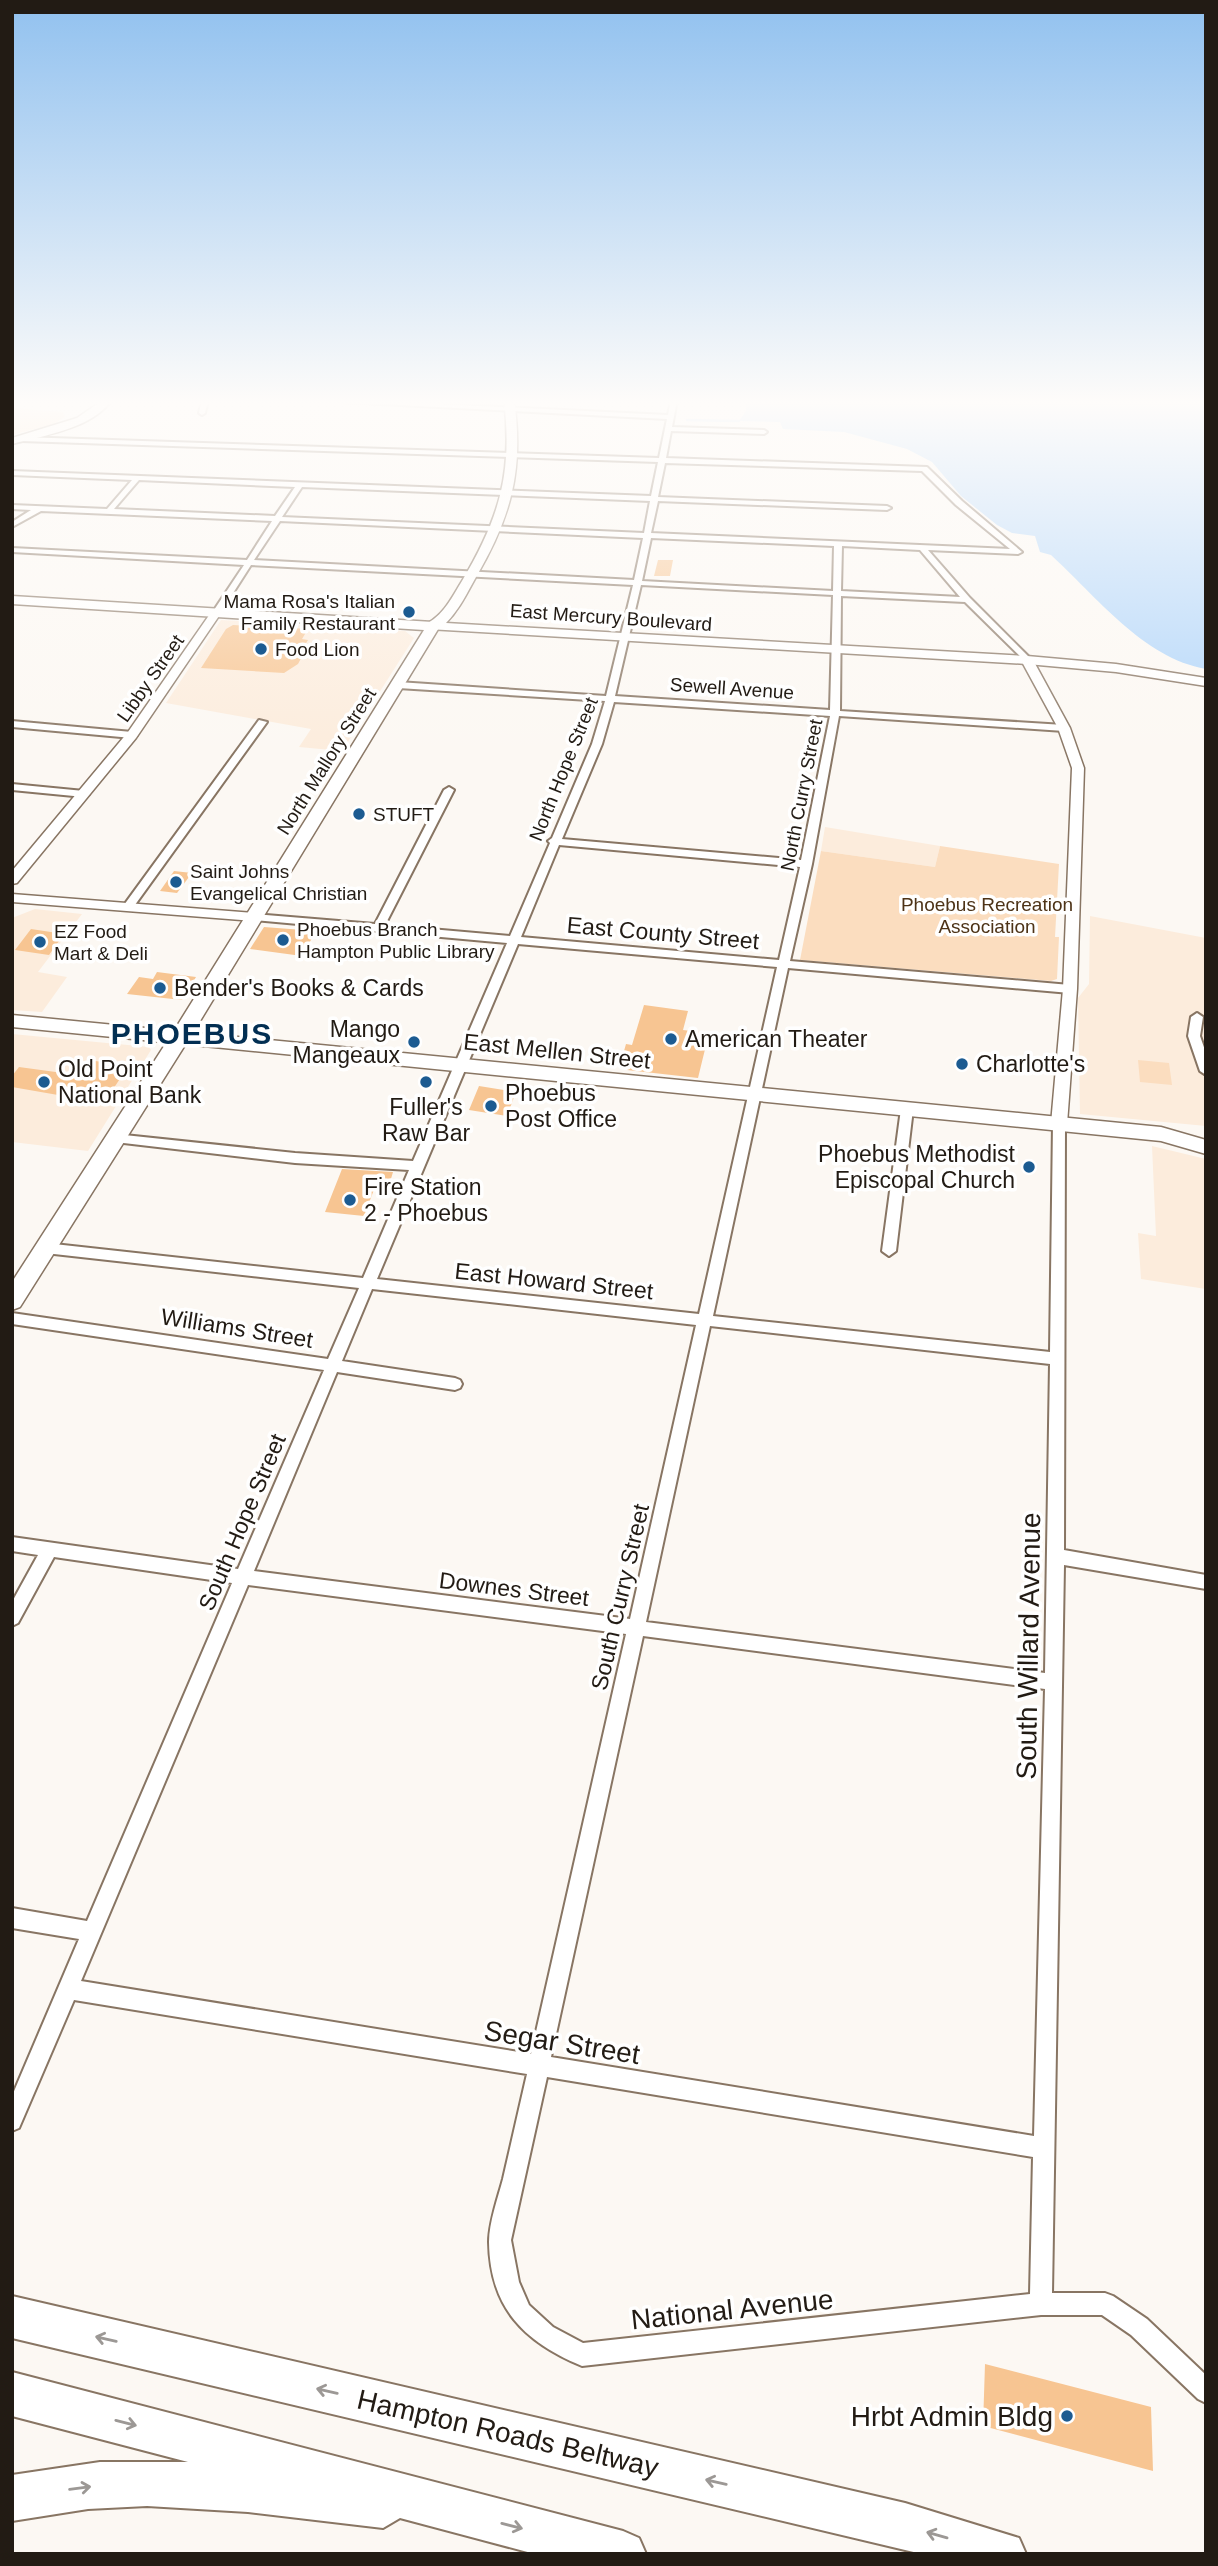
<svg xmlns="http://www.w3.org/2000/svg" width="1218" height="2566" viewBox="0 0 1218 2566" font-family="Arial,sans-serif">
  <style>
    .built { fill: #fcecdc }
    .green { fill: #fbddbf }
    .water { fill: #b0d5fa }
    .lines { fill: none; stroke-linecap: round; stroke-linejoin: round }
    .stream { stroke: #b0d5fa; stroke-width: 2.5 }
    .building { fill: #f7c592 }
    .minor-casing { stroke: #887563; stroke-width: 4 }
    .tertiary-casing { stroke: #887563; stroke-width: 3 }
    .secondary-casing { stroke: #887563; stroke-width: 3 }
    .primary-casing { stroke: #887563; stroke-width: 3 }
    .motorway-casing { stroke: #887563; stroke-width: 4 }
    .minor { fill: #fff; fill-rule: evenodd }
    .tertiary { fill: #fff; fill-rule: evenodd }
    .secondary { fill: #fff; fill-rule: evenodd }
    .primary { fill: #fff; fill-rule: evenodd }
    .motorway { fill: #fff; fill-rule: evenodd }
    .oneway { stroke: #9c9895 }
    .poi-dot { fill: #1c5b91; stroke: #fff; stroke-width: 2.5 }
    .labels { text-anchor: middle; stroke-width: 7; stroke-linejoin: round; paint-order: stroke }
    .far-poi-label { font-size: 19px; fill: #221b14; stroke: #fff; text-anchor: start }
    .far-street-label { font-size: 19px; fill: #221b14; stroke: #fff }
    .far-park-label { font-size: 19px; fill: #4d3317; stroke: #fff }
    .street-label { font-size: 23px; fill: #221b14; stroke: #fff }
    .poi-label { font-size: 23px; fill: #221b14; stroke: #fff; text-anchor: start }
    .near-street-label { font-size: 28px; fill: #221b14; stroke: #fff }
    .near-poi-label { font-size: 28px; fill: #221b14; stroke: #fff; text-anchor: end }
    .district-label { font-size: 30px; font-weight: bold; letter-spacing: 2px; fill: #022f53; stroke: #fff }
  </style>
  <rect width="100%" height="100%" fill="#fcf8f3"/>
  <path class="built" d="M 221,620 L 405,631 L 414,638 L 342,751 L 299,747 L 311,729 L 166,703 Z
    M 825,827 L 940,846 L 935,867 L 821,851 Z
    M 35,909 L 82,914 L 38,972 L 67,977 L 42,1012 L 12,1010 L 12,918 Z
    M 1090,916 L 1206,938 L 1206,1126 L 1080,1114 L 1078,998 L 1089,984 Z
    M 12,1034 L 149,1047 L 151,1050 L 88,1151 L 12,1142 Z
    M 1152,1146 L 1206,1159 L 1206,1289 L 1141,1279 L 1138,1233 L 1156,1236 Z"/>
  <path class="green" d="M 12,408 L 63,412 L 65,417 L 54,424 L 12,435 Z
    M 940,846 L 1059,864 L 1055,937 L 1059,937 L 1057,979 L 1051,981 L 800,960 L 821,851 L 935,867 Z
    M 1138,1060 L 1169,1063 L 1172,1085 L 1140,1082 Z"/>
  <path class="water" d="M 746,400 L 1206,400 L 1206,669 C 1143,658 1096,596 1051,555 L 1040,552 L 1035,536 L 1012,533 L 997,525 L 961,496 L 932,462 L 907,449 L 844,432 L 783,429 L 780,422 L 739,421 L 746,411 Z"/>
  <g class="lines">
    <path class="stream" d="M 687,420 L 739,421"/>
  </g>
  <path class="building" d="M 658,560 L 673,560 L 670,576 L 654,576 Z
    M 233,625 L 308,629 L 302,639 L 308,640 L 305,645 L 308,645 L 298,664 L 284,673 L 201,668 L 226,629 Z
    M 174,871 L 192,873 L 177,893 L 160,891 Z
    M 264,927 L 316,931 L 302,956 L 250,949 Z
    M 31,929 L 64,934 L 49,955 L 15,950 Z
    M 157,972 L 196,977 L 182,1000 L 127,994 L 139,977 L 153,979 Z
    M 644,1005 L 688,1011 L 683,1030 L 709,1033 L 698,1078 L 627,1070 L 630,1059 L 622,1058 L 626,1044 L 632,1045 Z
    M 95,1061 L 129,1065 L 104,1103 L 12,1087 L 12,1076 L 19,1067 L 85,1076 Z
    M 479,1086 L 516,1092 L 507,1116 L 469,1110 Z
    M 342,1169 L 393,1172 L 388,1189 L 375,1187 L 364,1216 L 325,1212 Z
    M 985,2364 L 1151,2407 L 1153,2471 L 983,2426 Z"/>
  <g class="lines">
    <defs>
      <path id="minor" d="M 202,400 L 208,400 L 205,413 L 202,415 L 199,413 Z
        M 304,400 L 356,400 L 668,415 L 671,400 L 677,400 L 672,427 L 764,430 L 767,432 L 764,434 L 671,431 L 666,458 L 927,467 L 962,501 L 1022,552 L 1018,554 L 928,550 L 970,598 L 1030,658 L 1030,662 L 1027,663 L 965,602 L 841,596 L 840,711 L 1064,725 L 1069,728 L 1064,731 L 839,716 L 812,864 L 790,961 L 1070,985 L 1076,989 L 1070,993 L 788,968 L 713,1316 L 1050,1352 L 1053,1124 L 1059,1120 L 1065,1124 L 1064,1550 L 1206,1575 L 1206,1589 L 1064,1565 L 1052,2293 L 1105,2293 L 1113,2296 L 1147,2319 L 1206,2375 L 1206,2403 L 1198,2399 L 1131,2335 L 1102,2315 L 1041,2315 L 582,2366 C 524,2342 490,2308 489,2242 C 489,2222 498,2198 503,2179 C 511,2144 519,2109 527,2074 L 74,2000 L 19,2128 L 12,2131 L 12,2096 L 79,1939 L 12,1928 L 12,1908 L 87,1921 L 232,1583 L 54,1557 L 18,1623 L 12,1626 L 12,1602 L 38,1555 L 12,1551 L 12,1537 L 238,1569 L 324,1370 L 12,1324 L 12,1313 L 328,1359 L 359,1288 L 45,1253 L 38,1248 L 45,1243 L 363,1278 L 409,1170 L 295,1163 L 115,1142 L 109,1138 L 115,1134 L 295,1153 L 413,1161 L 507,943 L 254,920 L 249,917 L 254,914 L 375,924 L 444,790 L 449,787 L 454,790 L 385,925 L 510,936 L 550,843 L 548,841 L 552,838 L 592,744 L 605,701 L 398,688 L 393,685 L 398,682 L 606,696 L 633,585 L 251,565 L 219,615 L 216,616 L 212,613 L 244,565 L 12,552 L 12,548 L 247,560 L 272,521 L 41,511 L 12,527 L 12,522 L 31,510 L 12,509 L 12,505 L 107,509 L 132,480 L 12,475 L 12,471 L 651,496 L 658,462 L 21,441 L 18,439 L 21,437 L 659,458 L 667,419 ZM 665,463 L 922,471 L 956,505 L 1010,549 L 651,533 L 658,501 L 887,510 L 891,508 L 887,506 L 658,497 ZM 139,480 L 295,487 L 275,516 L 114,509 ZM 302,487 L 650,501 L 644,533 L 282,517 ZM 280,521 L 643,538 L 634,580 L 254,560 ZM 651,538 L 834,546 L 833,591 L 642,581 ZM 842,546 L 920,550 L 960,597 L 841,591 ZM 641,585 L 833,595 L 830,710 L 615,696 ZM 614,702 L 830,716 L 801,860 L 562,839 L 602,744 ZM 559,845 L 800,867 L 779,960 L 521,937 ZM 518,944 L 777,967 L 699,1314 L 377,1279 ZM 372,1289 L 696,1325 L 630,1619 L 254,1571 L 337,1372 L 455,1390 L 460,1388 L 462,1384 L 460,1380 L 455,1378 L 342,1361 ZM 710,1326 L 1050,1364 L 1045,1673 L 646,1622 ZM 248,1585 L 626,1634 L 531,2054 L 81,1981 ZM 643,1636 L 1045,1689 L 1034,2136 L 551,2057 ZM 547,2077 L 1033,2157 L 1030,2294 L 583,2343 L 553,2327 L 529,2305 L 519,2282 L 511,2240 Z
        M 259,720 L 267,722 L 132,909 L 124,909 L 124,905 Z
        M 12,721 L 132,732 L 137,735 L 132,738 L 12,727 Z
        M 12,784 L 84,791 L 89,794 L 84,797 L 12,790 Z
        M 1197,1013 L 1203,1017 L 1200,1036 L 1206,1053 L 1206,1075 L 1200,1071 L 1188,1036 L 1191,1017 Z
        M 907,1105 L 913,1109 L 896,1251 L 889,1256 L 882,1251 L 901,1109 Z"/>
      <path id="tertiary" d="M 103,400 L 112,400 C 91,429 45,435 12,444 L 12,438 L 77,418 Z
        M 212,611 L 221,613 L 136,738 L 17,883 L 12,884 L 12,871 L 128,732 Z
        M 1027,657 L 1033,660 L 1070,728 L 1084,768 L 1077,989 L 1067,1124 L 1059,1129 L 1051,1124 L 1063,989 L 1072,768 L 1058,728 L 1021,660 Z
        M 12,894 L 254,913 L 261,917 L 254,921 L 12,902 Z"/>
      <path id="secondary" d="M 504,400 L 514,400 C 524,470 511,517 476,577 C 467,593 459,610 446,623 L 1027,656 L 1116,664 L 1206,678 L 1206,686 L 1116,672 L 1027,664 L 428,629 L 428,623 C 445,613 452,597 462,581 C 499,519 513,473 504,400 Z
        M 12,1015 L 1161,1127 L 1206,1140 L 1206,1154 L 1161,1141 L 12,1027 Z"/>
      <path id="primary" d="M 12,596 L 433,622 L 440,626 L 197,1026 L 20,1307 L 12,1310 L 12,1282 L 177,1026 L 424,630 L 12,604 Z"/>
      <path id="motorway" d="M 12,2296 L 905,2503 L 1019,2538 L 1026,2554 L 922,2554 L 12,2338 Z
        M 12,2372 L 623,2531 L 639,2538 L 646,2554 L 535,2554 L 400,2518 L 383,2528 L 248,2512 L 147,2506 L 88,2509 L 12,2521 L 12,2475 L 100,2462 L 188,2462 L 12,2416 Z"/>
    </defs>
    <use href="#minor" class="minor-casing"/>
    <use href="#tertiary" class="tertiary-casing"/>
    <use href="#secondary" class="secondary-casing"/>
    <use href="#primary" class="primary-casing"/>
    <use href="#motorway" class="motorway-casing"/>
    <use href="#minor" class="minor"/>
    <use href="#tertiary" class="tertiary"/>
    <use href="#secondary" class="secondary"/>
    <use href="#primary" class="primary"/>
    <use href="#motorway" class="motorway"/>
  </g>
  <defs><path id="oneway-shaft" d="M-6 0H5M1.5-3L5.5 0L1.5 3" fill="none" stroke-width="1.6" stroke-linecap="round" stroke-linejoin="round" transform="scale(1.75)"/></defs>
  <g class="oneway">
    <use href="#oneway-shaft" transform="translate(106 2339) rotate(-167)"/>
    <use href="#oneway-shaft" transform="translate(327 2391) rotate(-167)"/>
    <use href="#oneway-shaft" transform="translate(126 2423) rotate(14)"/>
    <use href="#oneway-shaft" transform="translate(716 2482) rotate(-167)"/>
    <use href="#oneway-shaft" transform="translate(80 2488) rotate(-7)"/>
    <use href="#oneway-shaft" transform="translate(512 2526) rotate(14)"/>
    <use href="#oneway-shaft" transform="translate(937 2535) rotate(-164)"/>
  </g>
  <linearGradient id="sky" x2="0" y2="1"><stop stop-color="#91c1ef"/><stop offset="0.53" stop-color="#fefcfa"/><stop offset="1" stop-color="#fefcfa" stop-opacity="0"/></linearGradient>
  <rect width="1218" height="760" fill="url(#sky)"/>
  <g class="poi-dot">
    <circle cx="409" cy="612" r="7"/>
    <circle cx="261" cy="649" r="7"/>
    <circle cx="359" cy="814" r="7"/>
    <circle cx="176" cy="882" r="7"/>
    <circle cx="283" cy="940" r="7"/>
    <circle cx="40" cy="942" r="7"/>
    <circle cx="160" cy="988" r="7"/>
    <circle cx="671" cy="1039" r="7"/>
    <circle cx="414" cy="1042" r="7"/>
    <circle cx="962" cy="1064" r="7"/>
    <circle cx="44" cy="1082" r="7"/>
    <circle cx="426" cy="1082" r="7"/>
    <circle cx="491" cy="1106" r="7"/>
    <circle cx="1029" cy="1167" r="7"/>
    <circle cx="350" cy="1200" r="7"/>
    <circle cx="1067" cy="2416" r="7"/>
  </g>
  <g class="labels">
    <g class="far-poi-label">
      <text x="395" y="608" text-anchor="end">Mama Rosa's Italian<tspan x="395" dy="22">Family Restaurant</tspan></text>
      <text x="275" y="656">Food Lion</text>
      <text x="373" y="821">STUFT</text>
      <text x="190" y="878">Saint Johns<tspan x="190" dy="22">Evangelical Christian</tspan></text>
      <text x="297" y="936">Phoebus Branch<tspan x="297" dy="22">Hampton Public Library</tspan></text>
      <text x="54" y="938">EZ Food<tspan x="54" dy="22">Mart &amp; Deli</tspan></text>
    </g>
    <g class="far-street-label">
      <text transform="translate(611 617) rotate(4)" y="7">East Mercury Boulevard</text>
      <text transform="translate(150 678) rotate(-55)" y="7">Libby Street</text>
      <text transform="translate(732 688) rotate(4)" y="7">Sewell Avenue</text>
      <text transform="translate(326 761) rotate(-58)" y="7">North Mallory Street</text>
      <text transform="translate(563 769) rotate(-68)" y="7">North Hope Street</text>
      <text transform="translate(801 795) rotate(-79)" y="7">North Curry Street</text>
    </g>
    <g class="far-park-label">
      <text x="987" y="911">Phoebus Recreation<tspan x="987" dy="22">Association</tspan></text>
    </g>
    <g class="street-label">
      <text transform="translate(663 933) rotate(5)" y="8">East County Street</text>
      <text transform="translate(557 1051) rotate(6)" y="8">East Mellen Street</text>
      <text transform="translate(554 1281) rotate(6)" y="8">East Howard Street</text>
      <text transform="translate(237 1328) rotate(9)" y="8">Williams Street</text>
      <text transform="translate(242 1522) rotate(-67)" y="8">South Hope Street</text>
      <text transform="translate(514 1589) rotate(7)" y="8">Downes Street</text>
      <text transform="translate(620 1597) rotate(-77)" y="8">South Curry Street</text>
    </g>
    <g class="poi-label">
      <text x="174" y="996">Bender's Books &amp; Cards</text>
      <text x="400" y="1037" text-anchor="end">Mango<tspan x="400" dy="26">Mangeaux</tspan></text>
      <text x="685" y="1047">American Theater</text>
      <text x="976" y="1072">Charlotte's</text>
      <text x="58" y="1077">Old Point<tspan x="58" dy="26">National Bank</tspan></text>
      <text x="505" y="1101">Phoebus<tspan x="505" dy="26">Post Office</tspan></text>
      <text x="426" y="1115" text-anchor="middle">Fuller's<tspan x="426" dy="26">Raw Bar</tspan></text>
      <text x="1015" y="1162" text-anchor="end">Phoebus Methodist<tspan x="1015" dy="26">Episcopal Church</tspan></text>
      <text x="364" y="1195">Fire Station<tspan x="364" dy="26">2 - Phoebus</tspan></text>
    </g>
    <g class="near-street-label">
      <text transform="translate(1028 1646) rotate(-89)" y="10">South Willard Avenue</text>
      <text transform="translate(562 2042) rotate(9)" y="10">Segar Street</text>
      <text transform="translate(732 2309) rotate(-6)" y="10">National Avenue</text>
      <text transform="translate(508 2433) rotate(13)" y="10">Hampton Roads Beltway</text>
    </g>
    <g class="near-poi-label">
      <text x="1053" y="2426">Hrbt Admin Bldg</text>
    </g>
    <g class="district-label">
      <text x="192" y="1044">PHOEBUS</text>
    </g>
  </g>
  <rect width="1218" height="2566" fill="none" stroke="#221b14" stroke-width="28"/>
</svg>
